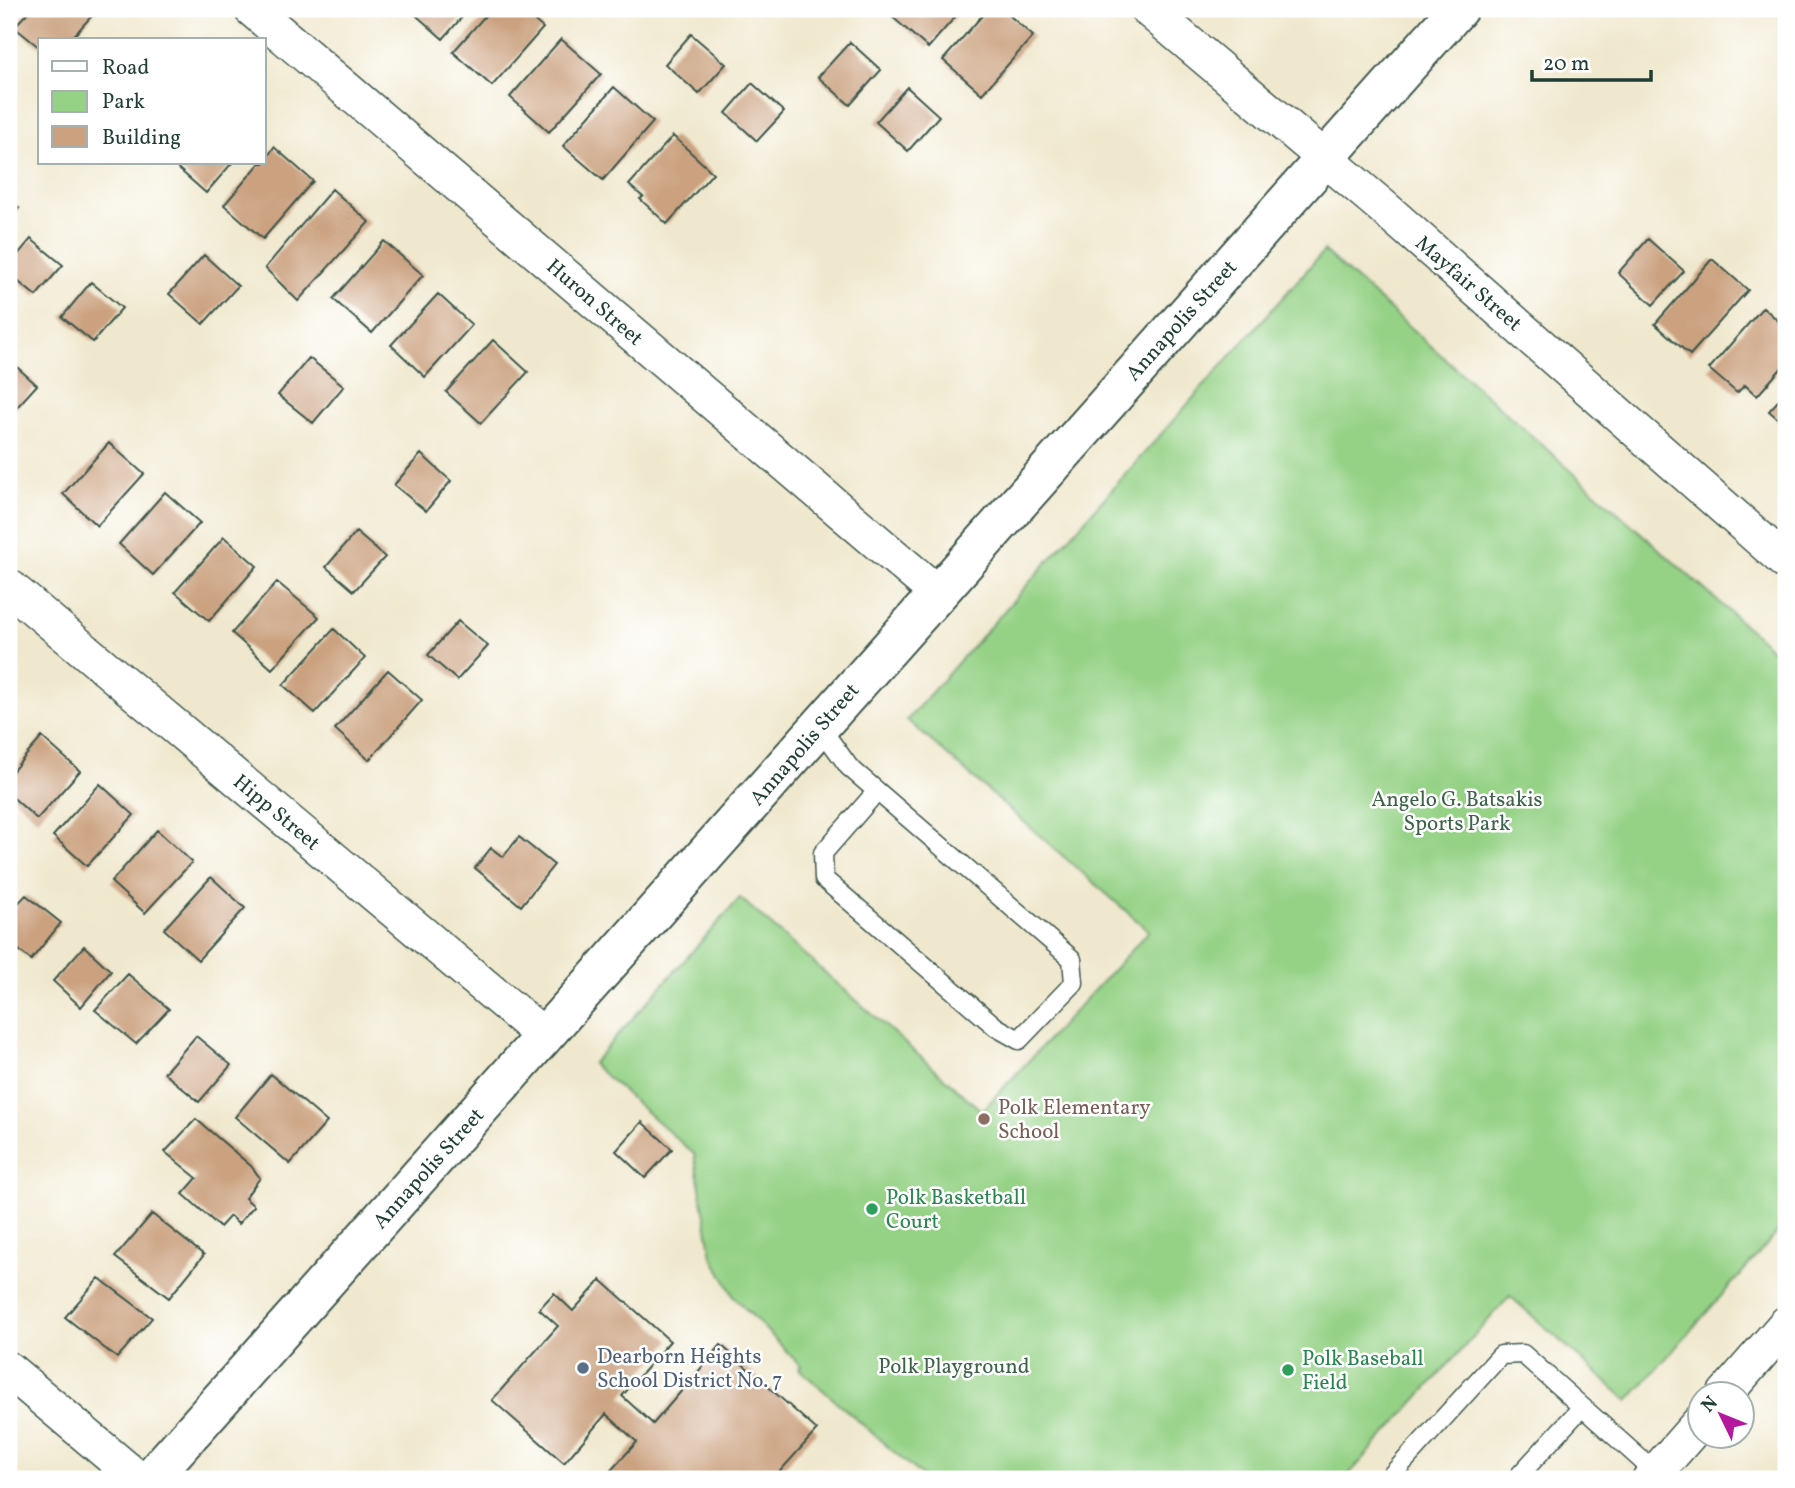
<svg xmlns="http://www.w3.org/2000/svg" width="1795" height="1488" viewBox="0 0 1795 1488" font-family="Vollkorn,serif">
  <style>
    .green { fill: #95d286; stroke: #5a885d; stroke-width: 2 }
    .building { fill: #cba17f }
    .lines { fill: none; stroke-linecap: round; stroke-linejoin: round }
    .service-casing { stroke: #3e574b; stroke-width: 21 }
    .minor-casing { stroke: #3e574b; stroke-width: 38 }
    .tertiary-casing { stroke: #3e574b; stroke-width: 42 }
    .service { stroke: #fff; stroke-width: 18 }
    .minor { stroke: #fff; stroke-width: 35 }
    .tertiary { stroke: #fff; stroke-width: 38 }
    .education-dot { fill: #8d6e63; stroke: #fff; stroke-width: 2.5 }
    .leisure-dot { fill: #2e9e5b; stroke: #fff; stroke-width: 2.5 }
    .service-dot { fill: #5c6f8a; stroke: #fff; stroke-width: 2.5 }
    .labels { text-anchor: middle; stroke-width: 5; stroke-linejoin: round; paint-order: stroke }
    .street-label { font-size: 21px; fill: #1f3d34; stroke: #fff }
    .park-label { font-size: 21px; fill: #3c6248; stroke: #fff }
    .education-label { font-size: 21px; fill: #785e54; stroke: #fff; text-anchor: start }
    .leisure-label { font-size: 21px; fill: #27864d; stroke: #fff; text-anchor: start }
    .service-label { font-size: 21px; fill: #4e5e75; stroke: #fff; text-anchor: start }
  </style>
  <rect width="100%" height="100%" fill="#fff"/>
  <filter id="ink" filterUnits="userSpaceOnUse"><feTurbulence type="fractalNoise" baseFrequency=".0143" numOctaves="2"/><feDisplacementMap in="SourceGraphic" scale="14" xChannelSelector="R" yChannelSelector="G"/><feConvolveMatrix kernelMatrix="1 2 1 2 8 2 1 2 1" color-interpolation-filters="sRGB"/></filter>
  <filter id="wash" filterUnits="userSpaceOnUse"><feTurbulence type="fractalNoise" baseFrequency=".00686" numOctaves="4" result="noise"/><feDisplacementMap in="SourceGraphic" scale="28" xChannelSelector="R" yChannelSelector="G"/><feGaussianBlur stdDeviation="1.57" result="paint"/><feColorMatrix in="noise" values="0 0 0 0 0 0 0 0 0 0 0 0 0 0 0 0 0 1.4 0 .05"/><feComposite in="paint" operator="in"/></filter>
  <g filter="url(#wash)">
    <rect width="100%" height="100%" fill="#f0e8ce"/>
    <path class="green" d="M 1324,251 L 1786,662 L 1786,1223 L 1628,1401 L 1510,1296 L 1345,1479 L 925,1479 L 799,1369 L 801,1366 L 734,1297 L 712,1256 L 694,1154 L 592,1064 L 740,898 L 982,1111 L 1149,931 L 907,720 Z"/>
    <g id="blocks">
      <path class="building" d="M 31,9 L 98,9 L 70,40 L 40,40 L 40,48 L 14,27 Z
        M 409,9 L 469,9 L 443,39 Z
        M 491,9 L 521,9 L 543,28 L 492,86 L 453,52 Z
        M 893,9 L 962,9 L 928,48 L 889,14 Z
        M 988,9 L 1002,9 L 1033,36 L 982,94 L 943,60 Z
        M 691,34 L 726,64 L 699,94 L 665,64 Z
        M 561,39 L 601,74 L 549,132 L 510,97 Z
        M 850,42 L 881,70 L 850,105 L 818,77 Z
        M 752,83 L 784,112 L 757,141 L 726,113 Z
        M 614,87 L 653,122 L 603,180 L 563,146 Z
        M 907,87 L 939,116 L 908,151 L 876,122 Z
        M 673,136 L 713,173 L 667,224 L 640,199 L 643,197 L 629,185 Z
        M 274,147 L 313,181 L 263,239 L 224,205 L 260,163 L 264,163 Z
        M 172,163 L 232,163 L 206,193 Z
        M 332,189 L 369,222 L 298,301 L 265,268 Z
        M 9,198 L 19,208 L 9,220 Z
        M 31,239 L 63,265 L 36,296 L 9,274 L 9,265 Z
        M 1648,239 L 1684,271 L 1653,305 L 1618,273 Z
        M 384,241 L 423,275 L 372,333 L 333,299 Z
        M 204,255 L 238,286 L 203,324 L 169,294 Z
        M 1712,259 L 1748,290 L 1690,355 L 1655,324 Z
        M 91,282 L 122,308 L 93,342 L 62,317 Z
        M 438,294 L 472,325 L 425,377 L 391,345 Z
        M 1763,307 L 1786,328 L 1786,363 L 1757,396 L 1745,385 L 1737,393 L 1709,369 Z
        M 493,340 L 528,372 L 481,423 L 446,392 Z
        M 309,358 L 344,386 L 313,423 L 278,395 Z
        M 9,360 L 37,385 L 9,416 Z
        M 1786,392 L 1786,426 L 1769,411 Z
        M 109,443 L 144,474 L 97,526 L 63,494 Z
        M 421,454 L 451,481 L 426,511 L 394,485 Z
        M 165,492 L 200,523 L 153,575 L 119,544 Z
        M 356,532 L 385,557 L 354,591 L 326,567 Z
        M 224,537 L 257,566 L 209,621 L 175,592 Z
        M 277,582 L 319,617 L 272,669 L 232,633 Z
        M 458,621 L 488,646 L 457,680 L 428,655 Z
        M 334,629 L 365,658 L 315,713 L 283,685 Z
        M 388,670 L 422,700 L 369,760 L 335,729 Z
        M 42,737 L 80,771 L 37,819 L 9,794 L 9,775 Z
        M 100,784 L 134,815 L 87,866 L 53,836 Z
        M 157,830 L 192,862 L 145,913 L 111,882 Z
        M 519,837 L 554,865 L 521,906 L 475,868 L 491,848 L 503,857 Z
        M 211,877 L 245,908 L 198,960 L 164,929 Z
        M 26,895 L 61,923 L 31,960 L 9,942 L 9,913 Z
        M 84,946 L 111,971 L 81,1007 L 53,981 Z
        M 128,974 L 169,1009 L 136,1044 L 95,1010 Z
        M 196,1036 L 231,1065 L 199,1102 L 164,1073 Z
        M 271,1074 L 327,1122 L 290,1164 L 235,1117 Z
        M 196,1119 L 251,1166 L 260,1178 L 245,1198 L 254,1206 L 238,1224 L 230,1216 L 220,1227 L 183,1194 L 197,1178 L 165,1152 Z
        M 642,1122 L 672,1149 L 645,1178 L 616,1151 Z
        M 152,1214 L 204,1255 L 169,1298 L 115,1257 Z
        M 99,1278 L 152,1318 L 117,1358 L 65,1317 Z
        M 601,1280 L 670,1341 L 622,1396 L 653,1424 L 721,1345 L 817,1430 L 773,1479 L 603,1479 L 637,1442 L 606,1414 L 564,1463 L 492,1400 L 558,1326 L 539,1309 L 554,1293 L 573,1311 Z"/>
    </g>
  </g>
  <g filter="url(#ink)">
    <use href="#blocks" fill-opacity="0" stroke="#3e574b" stroke-width="2"/>
    <g class="lines">
      <defs>
        <path id="service" d="M 820,727 L 849,767 L 877,791 L 1072,959 L 1074,983 L 1019,1040 L 996,1027 L 824,879 L 823,853 L 877,791
          M 1388,1479 L 1501,1355 L 1523,1354 L 1656,1473
          M 1516,1479 L 1582,1407"/>
        <path id="minor" d="M 252,9 L 938,594
          M 1148,9 L 1384,208 L 1786,562
          M 9,587 L 545,1037
          M 9,1370 L 138,1479
          M 1725,1394 L 1786,1324
          M 1650,1479 L 1700,1422"/>
        <path id="tertiary" d="M 150,1479 L 1458,9"/>
      </defs>
      <use href="#service" class="service-casing"/>
      <use href="#minor" class="minor-casing"/>
      <use href="#tertiary" class="tertiary-casing"/>
      <use href="#service" class="service"/>
      <use href="#minor" class="minor"/>
      <use href="#tertiary" class="tertiary"/>
    </g>
  </g>
  <circle class="education-dot" cx="984" cy="1119" r="7"/>
  <g class="leisure-dot">
    <circle cx="872" cy="1209" r="7"/>
    <circle cx="1288" cy="1370" r="7"/>
  </g>
  <circle class="service-dot" cx="583" cy="1368" r="7"/>
  <g class="labels">
    <g class="street-label">
      <text transform="translate(1469 283) rotate(41)" y="7">Mayfair Street</text>
      <text transform="translate(595 302) rotate(41)" y="7">Huron Street</text>
      <text transform="translate(1181 320) rotate(-48)" y="7">Annapolis Street</text>
      <text transform="translate(804 744) rotate(-49)" y="7">Annapolis Street</text>
      <text transform="translate(277 812) rotate(40)" y="7">Hipp Street</text>
      <text transform="translate(428 1168) rotate(-48)" y="7">Annapolis Street</text>
    </g>
    <g class="park-label">
      <text x="1457" y="806">Angelo G. Batsakis<tspan x="1457" dy="24">Sports Park</tspan></text>
      <text x="954" y="1373">Polk Playground</text>
    </g>
    <g class="education-label">
      <text x="998" y="1114">Polk Elementary<tspan x="998" dy="24">School</tspan></text>
    </g>
    <g class="leisure-label">
      <text x="886" y="1204">Polk Basketball<tspan x="886" dy="24">Court</tspan></text>
      <text x="1302" y="1365">Polk Baseball<tspan x="1302" dy="24">Field</tspan></text>
    </g>
    <g class="service-label">
      <text x="597" y="1363">Dearborn Heights<tspan x="597" dy="24">School District No. 7</tspan></text>
    </g>
  </g>
  <rect width="1795" height="1488" fill="none" stroke="#fff" stroke-width="35"/>
  <rect x="38" y="38" width="228" height="126" fill="#ffffff" stroke="#a5b1ae" stroke-width="2"/>
  <rect x="52" y="61" width="35" height="10" fill="#ffffff" stroke="#a5b1ae" stroke-width="2"/>
  <text x="102" y="74" font-size="21" fill="#1f3d34">Road</text>
  <rect x="52" y="91" width="35" height="21" fill="#95d286" stroke="#a5b1ae" stroke-width="2"/>
  <text x="102" y="108" font-size="21" fill="#1f3d34">Park</text>
  <rect x="52" y="126" width="35" height="21" fill="#cba17f" stroke="#a5b1ae" stroke-width="2"/>
  <text x="102" y="144" font-size="21" fill="#1f3d34">Building</text>
  <g transform="translate(1721 1415) rotate(313)"><circle r="33" fill="#ffffff" stroke="#a5b1ae" stroke-width="2"/>
  <path d="M0-5L12 26L0 18L-12 26Z" fill="#b5179e"/>
  <text y="-10" font-size="19" font-weight="bold" text-anchor="middle" fill="#1f3d34">N</text>
  </g>
  <path d="M1532 70v10h119v-10" fill="none" stroke="#1f3d34" stroke-width="3.5"/>
  <text x="1543" y="70" font-size="21" fill="#1f3d34" stroke="#ffffff" stroke-width="5" paint-order="stroke">20 m</text>
</svg>
